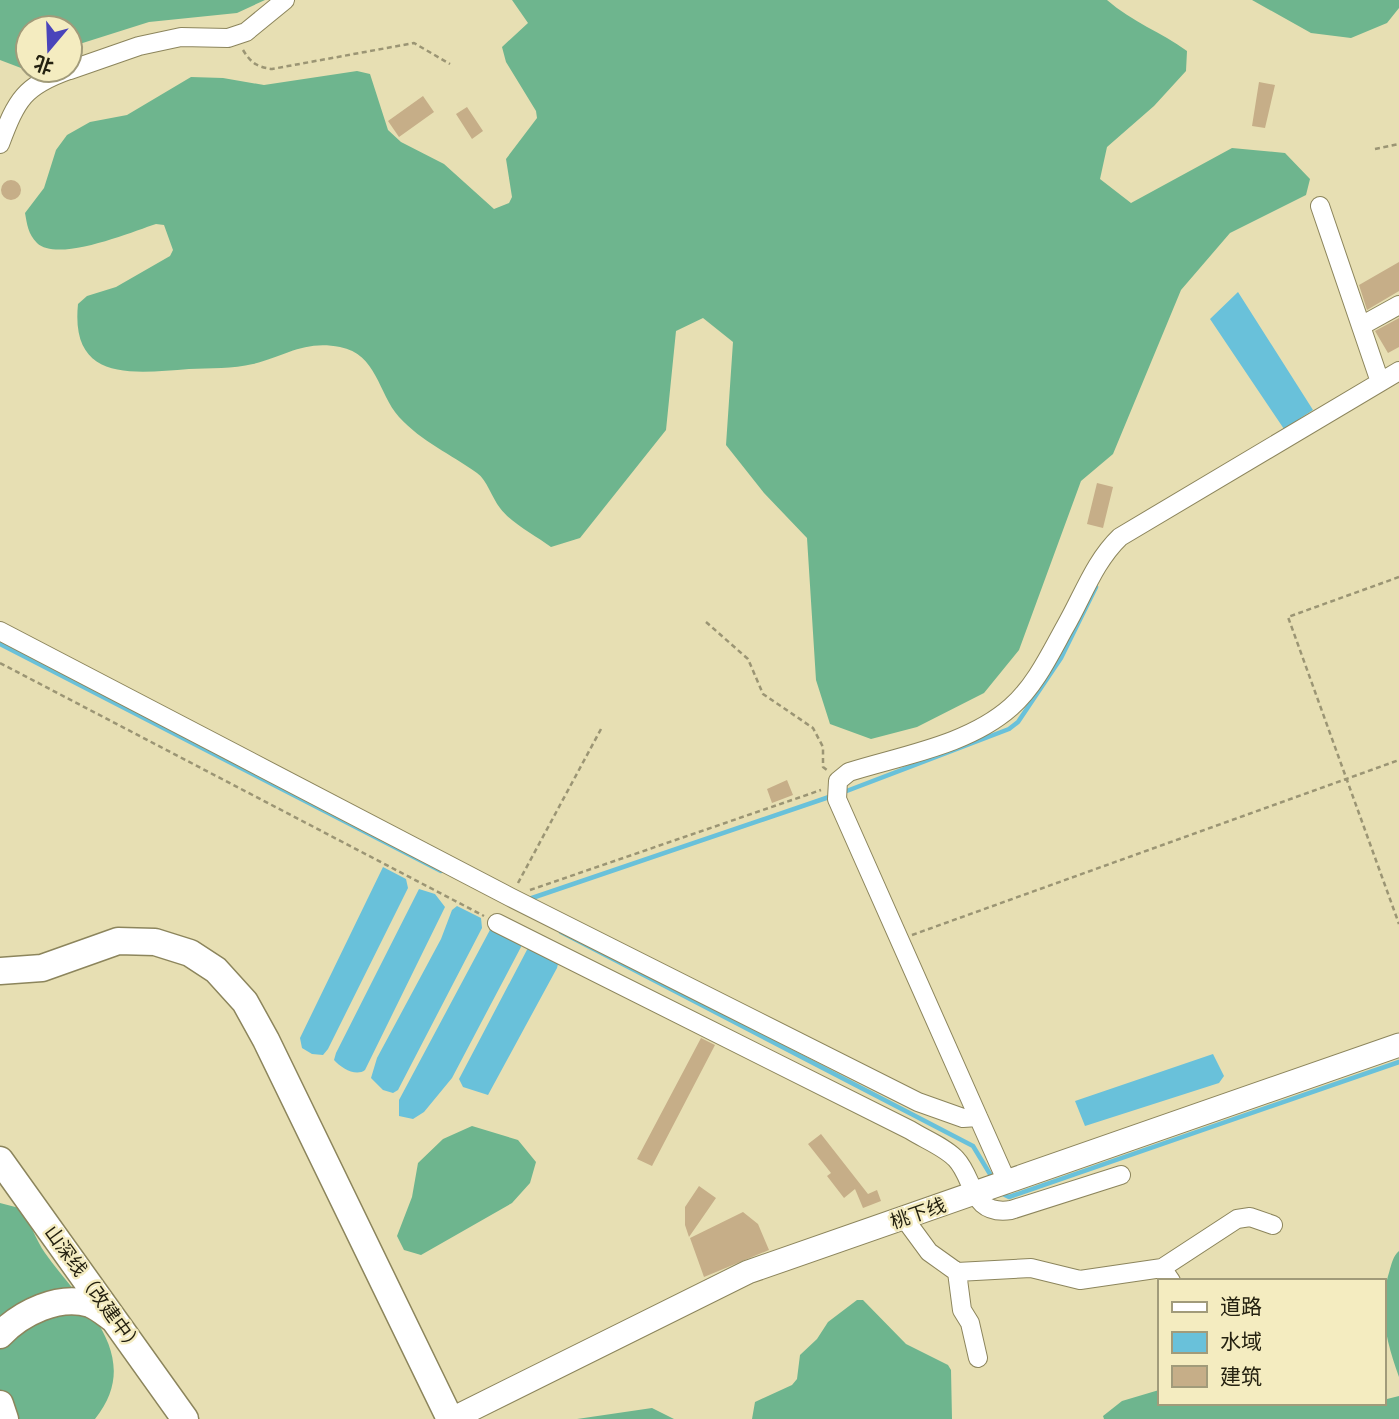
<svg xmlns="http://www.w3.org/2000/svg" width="1399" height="1419" viewBox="0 0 1399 1419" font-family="'DM Sans','Noto Sans SC',sans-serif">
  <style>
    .forest { fill: #6eb58e }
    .water { fill: #69c1da }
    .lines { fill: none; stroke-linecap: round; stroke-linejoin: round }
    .stream { stroke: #69c1da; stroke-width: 4.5 }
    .building { fill: #c6ae88 }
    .minor-casing { stroke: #8c855c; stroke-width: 20 }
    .major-casing { stroke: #8c855c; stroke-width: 25 }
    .highway-casing { stroke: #8c855c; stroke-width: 29 }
    .path { stroke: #9b9574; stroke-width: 2.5; stroke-dasharray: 5 3.5; stroke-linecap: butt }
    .minor { stroke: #fff; stroke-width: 18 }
    .major { stroke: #fff; stroke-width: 23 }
    .highway { stroke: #fff; stroke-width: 26 }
    .labels { text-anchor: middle; stroke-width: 5; stroke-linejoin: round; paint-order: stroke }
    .street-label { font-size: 19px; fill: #242110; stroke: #f4ecc0 }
  </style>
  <rect width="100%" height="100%" fill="#e7dfb3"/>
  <path class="forest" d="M 0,0 L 265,0 L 237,13 L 149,22 L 70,47 L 70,28 L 28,28 L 28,64 L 21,68 L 0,60 Z
    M 512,0 L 1107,0 C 1132,22 1161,32 1187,51 L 1186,71 L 1154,106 L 1107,147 L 1100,179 L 1131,203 L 1232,148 L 1285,153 L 1310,179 L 1306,195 L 1230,233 L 1181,290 L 1113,454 L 1081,481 L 1019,650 L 984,693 L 917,727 L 871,739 L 830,724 L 816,680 L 807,538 L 764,493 L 726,445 L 733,342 L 703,318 L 676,331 L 666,430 L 580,538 L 551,547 C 535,535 511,523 500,508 C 492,498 487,480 477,473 C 451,454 422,442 399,417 C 378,393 377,354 340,347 C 304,340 286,356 253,364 C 233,369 210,368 189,369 C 134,373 70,383 78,304 L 87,296 L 116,287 L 170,256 L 173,250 L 164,225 L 156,224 C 131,232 58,263 37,243 C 28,234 27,224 25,213 L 44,188 L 56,150 L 67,135 L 90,122 L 127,115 L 191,77 L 223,78 L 264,85 L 357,71 L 370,74 L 388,130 L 401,142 L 444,164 L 494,209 L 509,203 L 512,197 L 506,159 L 537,118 L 536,111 L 506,62 L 502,47 L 528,23 Z
    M 1252,0 L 1399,0 L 1399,8 L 1387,23 L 1351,38 L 1311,33 Z
    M 472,1126 L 518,1140 L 536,1162 L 530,1183 L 512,1203 L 421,1255 L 404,1250 L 397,1236 L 412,1197 L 418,1163 L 443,1139 Z
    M 0,1203 L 23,1209 C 30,1223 36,1240 45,1253 C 81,1304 146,1355 95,1419 L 0,1419 Z
    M 1399,1251 L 1399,1377 C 1387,1343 1378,1311 1388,1276 C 1391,1267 1392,1257 1399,1251 Z
    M 857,1300 L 863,1300 L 906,1344 L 948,1365 L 951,1370 L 952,1419 L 752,1419 L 755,1402 L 792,1385 L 797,1379 L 800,1355 L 817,1339 L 828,1322 Z
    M 1159,1390 L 1159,1403 L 1383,1403 L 1383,1400 L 1399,1396 L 1399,1419 L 1104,1419 L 1103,1416 L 1122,1401 Z
    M 652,1408 L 674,1419 L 577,1419 Z"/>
  <path class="water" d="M 1238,292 L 1313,410 L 1284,429 L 1210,319 Z
    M 383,867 L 406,879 L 408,888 L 328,1049 L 323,1055 L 312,1054 L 302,1048 L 300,1038 Z
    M 419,889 L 435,894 L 445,907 L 365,1070 C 356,1077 341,1068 334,1060 L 336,1053 Z
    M 457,906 L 481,918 L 482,928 L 398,1090 L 393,1093 L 383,1090 L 371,1078 L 377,1058 L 441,939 L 452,910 Z
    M 491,928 L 522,941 L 521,947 L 452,1078 L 424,1112 L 413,1119 L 399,1116 L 399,1100 Z
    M 529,946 L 559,960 L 557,968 L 488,1095 L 463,1087 L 459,1079 Z
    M 1213,1054 L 1224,1076 L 1219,1083 L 1085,1126 L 1075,1101 Z"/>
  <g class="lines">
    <path class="stream" d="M 0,644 L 441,871
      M 844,792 L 1009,729 L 1018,722 L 1061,658 L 1096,587
      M 529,899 L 832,796
      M 561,932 L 973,1146 L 993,1179
      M 1001,1193 L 1009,1197 L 1399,1062"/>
  </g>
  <path class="building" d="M 1259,82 L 1275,85 L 1265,128 L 1252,126 Z
    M 423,96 L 434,112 L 399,137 L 388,121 Z
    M 467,107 L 483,131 L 472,139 L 456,114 Z
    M1 190a10 10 0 1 1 20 0a10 10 0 1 1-20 0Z
    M 1399,262 L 1399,291 L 1367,310 L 1359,285 Z
    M 1399,318 L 1399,347 L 1388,353 L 1375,331 Z
    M 1097,483 L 1113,487 L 1103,528 L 1087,524 Z
    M 787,780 L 793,795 L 772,803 L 767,789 Z
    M 701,1038 L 715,1045 L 652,1166 L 637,1159 Z
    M 821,1134 L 868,1194 L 877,1190 L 881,1201 L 863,1208 L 855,1189 L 844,1198 L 827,1176 L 831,1173 L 808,1144 Z
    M 699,1186 L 716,1198 L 689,1237 L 685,1225 L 685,1207 Z
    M 743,1212 L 758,1224 L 769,1250 L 704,1277 L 690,1238 Z"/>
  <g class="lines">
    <defs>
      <path id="minor" d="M 70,70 L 139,46 L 181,37 L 228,38 L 246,32 L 285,0
        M 0,144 C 17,99 24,86 69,70
        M 1320,206 L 1380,382
        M 1361,326 L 1399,305
        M 0,631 L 510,897 L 918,1102 L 963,1118 L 978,1117
        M 497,923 L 910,1130 C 924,1139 945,1147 956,1159 C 975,1179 970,1216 1011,1210 L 1121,1175
        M 1007,1182 L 837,799 L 838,781 L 849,772 C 903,755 968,745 1011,707 C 1035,686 1050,654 1065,627 C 1083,596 1094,562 1120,537 L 1399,371
        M 904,1218 L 929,1252 L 957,1272 L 1031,1268 L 1080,1280 L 1162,1268 L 1171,1281
        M 1162,1268 L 1237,1219 L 1250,1217 L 1273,1225
        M 957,1272 L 962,1310 L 970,1323 L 978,1358"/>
      <path id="major" d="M 452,1419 L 748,1272 L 1399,1045"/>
      <path id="highway" d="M 0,971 L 42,968 L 118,941 L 155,942 L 190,953 L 216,970 L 245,1002 L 266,1040 L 450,1419
        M 0,1160 L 185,1419
        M 0,1335 C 21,1313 59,1294 90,1304 C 98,1307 106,1314 113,1319
        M 0,1404 L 5,1419"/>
    </defs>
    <use href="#minor" class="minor-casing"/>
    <use href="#major" class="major-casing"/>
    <use href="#highway" class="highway-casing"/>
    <path class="path" d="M 243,50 C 251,63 257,67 272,69 L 414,43 L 450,64
      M 1375,149 L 1399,144
      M 1399,577 L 1288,617 L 1399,924
      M 706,622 L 748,659 L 763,694 L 813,728 L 823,747 L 823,767 L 827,770
      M 0,663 L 484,916
      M 518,883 L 601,729
      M 530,890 L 821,790
      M 912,935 L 1399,760"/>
    <use href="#minor" class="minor"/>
    <use href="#major" class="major"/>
    <use href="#highway" class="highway"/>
  </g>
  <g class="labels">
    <g class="street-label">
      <text transform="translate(918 1213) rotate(-19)" y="7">桃下线</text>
      <text transform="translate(94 1289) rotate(54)" y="7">山深线（改建中）</text>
    </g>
  </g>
  <rect x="1158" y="1279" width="228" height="126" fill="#f4ecc0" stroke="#a19b7a" stroke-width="2"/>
  <rect x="1172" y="1302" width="35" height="10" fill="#ffffff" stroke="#a19b7a" stroke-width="2"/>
  <text x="1220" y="1314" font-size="21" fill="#242110">道路</text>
  <rect x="1172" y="1332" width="35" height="21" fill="#69c1da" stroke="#a19b7a" stroke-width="2"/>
  <text x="1220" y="1349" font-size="21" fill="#242110">水域</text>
  <rect x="1172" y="1366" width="35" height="21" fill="#c6ae88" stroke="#a19b7a" stroke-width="2"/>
  <text x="1220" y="1384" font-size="21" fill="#242110">建筑</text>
  <g transform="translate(49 49) rotate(199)"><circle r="33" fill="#f4ecc0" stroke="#a19b7a" stroke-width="2"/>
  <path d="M0-5L12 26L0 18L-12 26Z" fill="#4944bb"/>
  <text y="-10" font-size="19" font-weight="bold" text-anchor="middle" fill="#242110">北</text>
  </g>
</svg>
